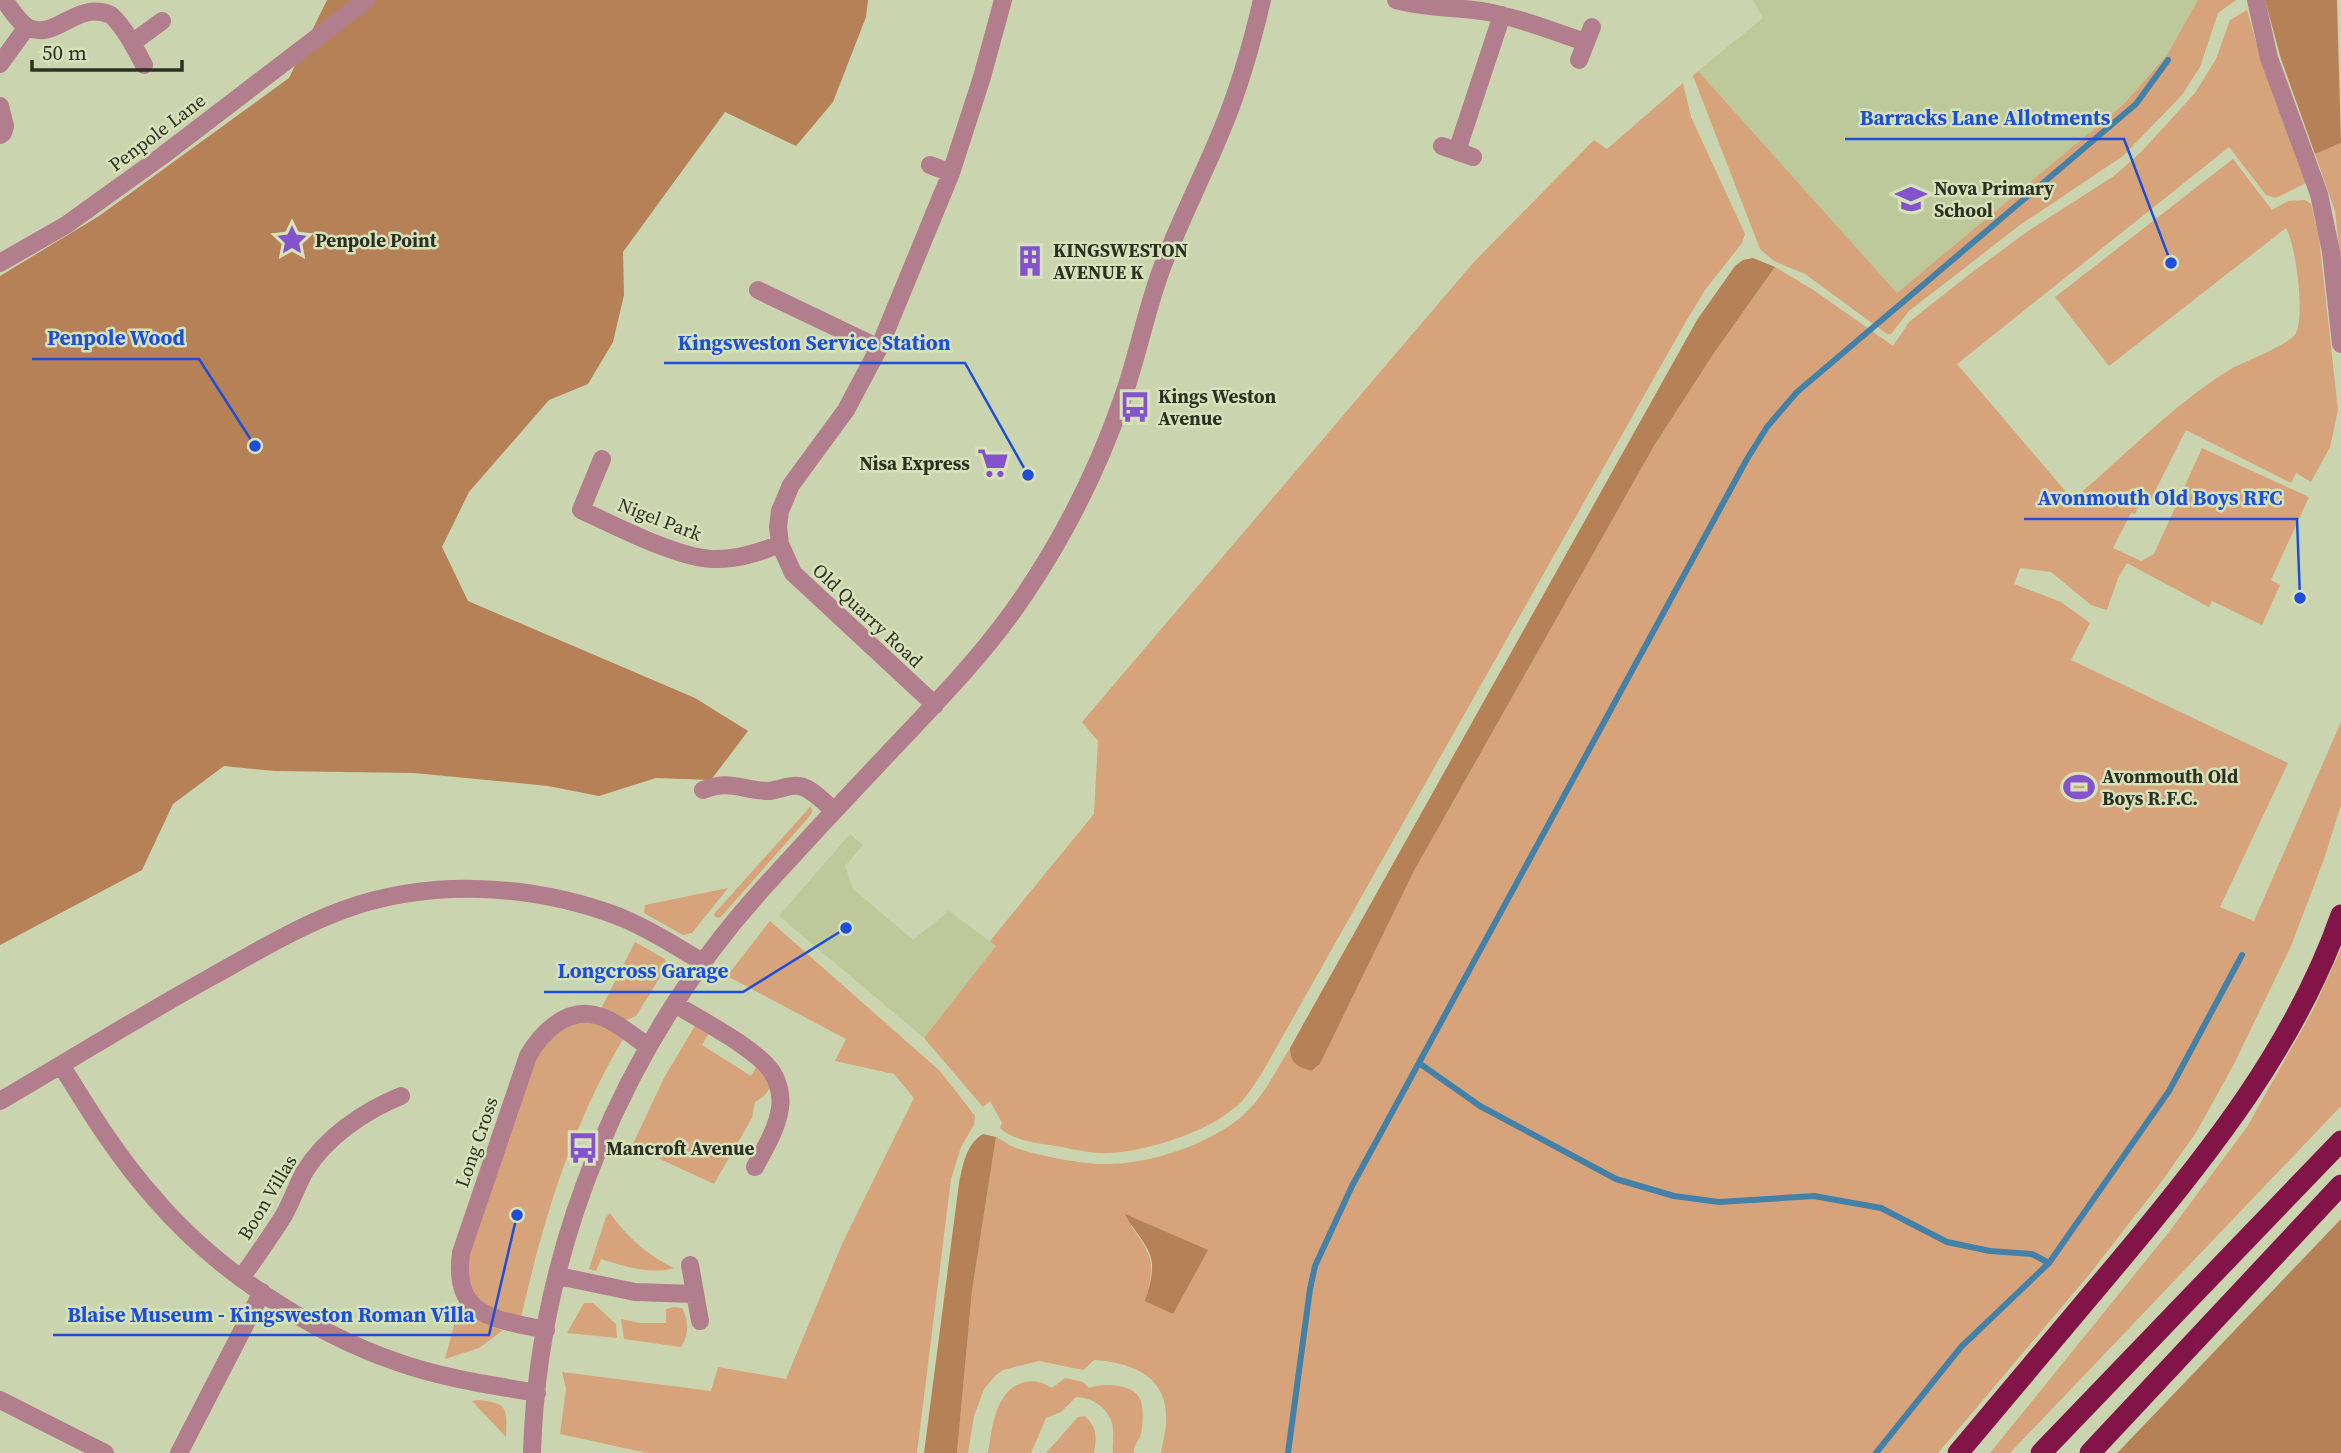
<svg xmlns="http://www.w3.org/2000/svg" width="2341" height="1453" viewBox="0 0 2341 1453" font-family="'Source Serif 4',serif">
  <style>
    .built { fill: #bdc89b }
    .green { fill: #d7a37a; fill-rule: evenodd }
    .forest { fill: #b68156 }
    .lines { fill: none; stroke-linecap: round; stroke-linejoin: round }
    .stream { stroke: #4481a9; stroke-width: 6 }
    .minor { stroke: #b27e8e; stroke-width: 18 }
    .highway { stroke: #821447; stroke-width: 21 }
    .labels { text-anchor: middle; stroke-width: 5; stroke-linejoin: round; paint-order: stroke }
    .street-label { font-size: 19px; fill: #2c3021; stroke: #d7e1ba }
    .poi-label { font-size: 19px; font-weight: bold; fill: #2c3021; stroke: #d7e1ba; text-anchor: start }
    .leader { fill: none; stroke: #1d4ed8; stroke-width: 2.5 }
    .callout-dot { fill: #1d4ed8; stroke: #d7e1ba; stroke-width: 2.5 }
    .callout-label { font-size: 21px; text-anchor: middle; font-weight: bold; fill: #1d4ed8; stroke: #d7e1ba; stroke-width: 5; stroke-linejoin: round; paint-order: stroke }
  </style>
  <rect width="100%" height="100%" fill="#cad4ae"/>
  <path class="built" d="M 1753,0 L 2198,0 L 2167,55 L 2124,104 L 1897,293 L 1698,71 L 1763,18 Z
    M 850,834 L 863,845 L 845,866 L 853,889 L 913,940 L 949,911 L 996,946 L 924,1038 L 779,916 Z"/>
  <path class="green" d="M 2198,0 L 2236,0 L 2218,13 L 2200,67 L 2182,95 L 2123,156 L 2020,225 L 1909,311 L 1891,334 L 1887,334 L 1805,274 L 1774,261 L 1760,249 L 1693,76 L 1698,71 L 1897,293 L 2124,104 L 2167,55 Z
    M 2247,10 L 2263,66 L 2308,182 L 2276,198 L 2266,195 L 2229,147 L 1957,364 L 2073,500 C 2123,457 2171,407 2226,372 C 2241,362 2289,346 2296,333 C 2305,316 2296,245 2286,228 L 2109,366 L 2055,297 L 2233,159 L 2272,210 L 2288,201 L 2305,200 L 2311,204 L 2319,238 L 2338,410 L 2330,447 L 2311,482 L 2296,473 L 2291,483 L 2186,430 L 2151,499 L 2144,496 L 2135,514 L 2131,513 L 2113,548 L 2141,561 L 2154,554 L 2202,448 L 2309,497 L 2271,580 L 2280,585 L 2262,625 L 2212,601 L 2209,607 L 2127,563 L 2118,578 L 2107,610 L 2091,605 L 2051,572 L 2020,568 L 2014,584 L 2061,602 L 2090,623 L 2071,660 L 2288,763 L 2220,907 L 2254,921 L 2341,722 L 2341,805 L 2324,859 L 2291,946 L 2234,1064 L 2197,1131 L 2162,1181 L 2088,1276 L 1938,1453 L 1161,1453 C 1163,1441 1167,1427 1166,1414 C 1165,1374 1127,1362 1094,1360 L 1083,1370 L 1039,1361 L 1003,1370 L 995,1376 L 984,1389 L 974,1416 L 968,1453 L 957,1453 L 972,1291 L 996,1137 C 1004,1141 1011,1147 1019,1149 C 1040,1156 1082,1164 1104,1164 C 1147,1165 1207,1145 1240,1118 C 1262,1100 1275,1072 1290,1048 C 1290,1065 1299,1067 1313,1071 L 1320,1064 L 1414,871 L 1654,446 L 1714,353 L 1775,267 L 1815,291 L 1893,346 L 1909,322 L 1971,273 L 2028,231 L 2114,176 L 2142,151 L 2195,93 L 2216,59 L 2230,20 ZM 1131,1226 L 1208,1250 L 1146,1301 C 1154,1262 1155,1259 1131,1226 Z
    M 1683,83 L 1691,117 L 1745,234 L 1742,243 L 1705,290 L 1685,323 L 1262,1073 C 1255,1082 1250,1092 1243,1100 C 1215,1130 1150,1151 1109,1153 C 1092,1154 1073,1149 1056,1146 C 1037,1143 1015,1141 1000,1128 L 1002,1123 L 990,1101 L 983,1107 L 924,1038 L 996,946 L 990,941 L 1094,814 L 1098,741 L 1082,722 L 1473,263 L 1594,140 L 1607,149 Z
    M 2341,143 L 2341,265 L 2335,211 L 2315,154 Z
    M 811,806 L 812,812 L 809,817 L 720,918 L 715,917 L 714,914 Z
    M 728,888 L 692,933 L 683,935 L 644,913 L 645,905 Z
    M 770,921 L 940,1071 L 975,1116 L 974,1125 L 961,1147 L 951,1179 L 917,1453 L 647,1453 L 560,1434 L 566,1389 L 562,1372 L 711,1391 L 718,1367 L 786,1379 L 843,1242 L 914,1098 L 894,1074 L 835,1061 L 846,1039 L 727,976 Z
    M 635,942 L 665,959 L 667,966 L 636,1016 L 624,1021 L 600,1011 Z
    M 2341,949 L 2341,1106 L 2010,1453 L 1990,1453 L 2169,1232 L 2247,1127 L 2313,1010 Z
    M 591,1021 L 625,1036 C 573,1121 543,1220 521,1318 C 476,1307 477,1308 464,1263 L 537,1051 C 551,1031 566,1022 591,1021 Z
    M 696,1024 L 709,1033 L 702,1045 L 751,1076 L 758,1064 C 771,1081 776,1090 755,1102 L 752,1118 L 714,1184 L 632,1146 L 664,1078 Z
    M 610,1213 C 627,1237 647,1255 674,1268 C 650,1275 624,1266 601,1259 L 596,1271 L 589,1269 L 606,1217 Z
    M 460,1303 C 473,1317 484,1326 503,1330 L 479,1348 L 445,1359 Z
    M 584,1303 L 593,1303 L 616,1324 L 617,1338 L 567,1333 Z
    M 674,1307 L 682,1308 C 689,1321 689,1335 681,1347 L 624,1339 L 621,1319 L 640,1323 L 666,1323 L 666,1309 Z
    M 1065,1378 L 1083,1382 L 1089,1388 C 1102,1383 1133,1383 1140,1399 C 1144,1407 1143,1425 1141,1433 C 1140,1441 1133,1444 1134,1453 L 1113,1453 C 1112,1445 1114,1437 1113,1429 C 1112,1411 1094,1397 1076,1397 L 1061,1412 L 1046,1418 L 1031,1453 L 988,1453 C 991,1436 993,1413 1003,1398 C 1015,1380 1035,1376 1052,1388 Z
    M 477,1400 C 508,1403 507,1407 506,1437 L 472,1401 Z
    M 1085,1416 C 1097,1428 1097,1437 1094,1453 L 1046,1453 L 1078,1417 Z"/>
  <path class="forest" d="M 327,0 L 868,0 L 866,17 L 833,102 L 796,146 L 725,112 L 623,252 L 624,295 L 613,342 L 588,384 L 549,400 L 469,492 L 442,547 L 468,601 L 695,698 L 748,731 L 711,780 L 656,778 L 599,796 L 548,786 L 414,773 L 275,771 L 224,766 L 173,804 L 142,870 L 0,945 L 0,276 L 99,216 L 289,78 Z
    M 2265,0 L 2337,0 L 2341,143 L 2315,154 L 2281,59 Z
    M 1753,258 L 1775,267 L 1714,353 L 1654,446 L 1414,871 L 1320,1064 L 1312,1071 C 1298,1067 1290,1064 1290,1048 L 1697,320 L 1735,266 L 1743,260 Z
    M 983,1134 L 996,1137 L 972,1291 L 957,1453 L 924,1453 L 959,1183 C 963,1165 966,1144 983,1134 Z
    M 1125,1214 L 1208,1250 L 1173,1314 L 1145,1301 C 1148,1291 1152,1279 1152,1268 C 1154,1249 1133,1231 1125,1214 Z
    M 2341,1219 L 2341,1453 L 2117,1453 L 2123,1447 Z"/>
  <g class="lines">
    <path class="stream" d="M 1419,1063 L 1480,1106 L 1616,1179 L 1674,1196 L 1719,1202 L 1814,1196 L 1881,1208 L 1947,1242 L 1990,1251 L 2032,1254 L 2049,1263 L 1961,1347 L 1876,1453
      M 2049,1263 L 2169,1091 L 2242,955
      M 1288,1453 L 1310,1289 L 1315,1266 L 1352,1186 L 1747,459 L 1767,427 L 1797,392 L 2136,104 L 2168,60"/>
    <path class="minor" d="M 4,0 C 11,9 19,23 29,28 C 57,40 76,0 111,15 C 125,28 135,48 144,65
      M 1396,0 C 1425,8 1453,7 1482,11 C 1517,17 1552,31 1585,42
      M 2256,0 L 2269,58 L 2319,194 L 2331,252 L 2341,344
      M 132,43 L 162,21
      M 1579,60 L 1592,27
      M 0,64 L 27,27
      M 0,106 L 5,126 L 3,133 L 0,135
      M 1442,146 L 1473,157
      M 1457,151 L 1502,15
      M 930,165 L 951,173
      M 0,263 L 66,225 L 162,156 L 366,0
      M 758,290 L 879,348
      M 602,459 L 581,510 C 614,525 677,558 712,559 C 736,560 758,553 780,544
      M 935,705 L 793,573 L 780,544 L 778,527 L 780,511 L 791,485 L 846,410 L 879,348 L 951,173 L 982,77 L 1003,0
      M 703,790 C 730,779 741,790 767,791 C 778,791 789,784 799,786 C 812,788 825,803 834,811
      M 675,1004 C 700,1020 756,1048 772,1072 C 778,1081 782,1096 780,1108 C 777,1129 765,1148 755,1167
      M 61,1065 C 90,1112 119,1159 156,1200 C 216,1270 310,1332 397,1362 C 442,1378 490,1385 537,1393
      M 0,1101 C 70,1060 139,1017 211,977 C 254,953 297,927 343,910 C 431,878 534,884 620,917 C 649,929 676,946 704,963
      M 690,1265 L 700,1321
      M 558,1276 L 635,1292 L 694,1294
      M 242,1277 C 256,1257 271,1236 284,1215 C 292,1201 297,1185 305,1171 C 326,1137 364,1111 401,1096
      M 546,1330 C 496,1319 452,1318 461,1253 L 528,1056 C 541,1033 566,1008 595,1015 C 614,1019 632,1036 648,1046
      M 0,1400 L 105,1453
      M 179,1453 L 262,1292
      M 532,1453 C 538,1245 626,1039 765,886 C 804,843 844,800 884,758 C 934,705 985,654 1025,594 C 1066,533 1098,469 1122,400 C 1138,356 1146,309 1163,265 C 1181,218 1204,174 1223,127 C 1240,86 1252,43 1262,0"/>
    <path class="highway" d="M 1958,1453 C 2013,1388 2068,1323 2122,1258 C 2209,1154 2296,1044 2341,915
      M 2041,1453 L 2341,1141
      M 2090,1453 L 2341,1185"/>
  </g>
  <defs>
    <symbol id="school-bare" viewBox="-9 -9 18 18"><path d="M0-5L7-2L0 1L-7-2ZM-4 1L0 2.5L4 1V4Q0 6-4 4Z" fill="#8453cc" stroke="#d7e1ba" stroke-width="2.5" paint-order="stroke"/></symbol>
    <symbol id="sight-bare" viewBox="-9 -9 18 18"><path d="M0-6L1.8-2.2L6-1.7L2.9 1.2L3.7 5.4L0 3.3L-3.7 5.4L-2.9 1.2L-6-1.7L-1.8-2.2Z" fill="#8453cc" stroke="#d7e1ba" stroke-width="2.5" paint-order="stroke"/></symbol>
    <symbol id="building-bare" viewBox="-9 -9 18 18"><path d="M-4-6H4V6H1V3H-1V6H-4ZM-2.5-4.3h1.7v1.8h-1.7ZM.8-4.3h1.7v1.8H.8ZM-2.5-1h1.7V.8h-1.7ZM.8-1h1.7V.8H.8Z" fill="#8453cc" stroke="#d7e1ba" stroke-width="2.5" paint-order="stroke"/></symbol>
    <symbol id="bus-bare" viewBox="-9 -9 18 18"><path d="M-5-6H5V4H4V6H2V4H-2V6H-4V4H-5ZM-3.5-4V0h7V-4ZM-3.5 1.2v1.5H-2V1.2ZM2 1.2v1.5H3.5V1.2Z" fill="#8453cc" stroke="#d7e1ba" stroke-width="2.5" paint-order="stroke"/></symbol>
    <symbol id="supermarket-bare" viewBox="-9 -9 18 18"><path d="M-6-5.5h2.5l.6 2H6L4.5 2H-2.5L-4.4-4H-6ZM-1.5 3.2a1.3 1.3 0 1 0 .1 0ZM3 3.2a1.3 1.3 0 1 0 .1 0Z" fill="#8453cc" stroke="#d7e1ba" stroke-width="2.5" paint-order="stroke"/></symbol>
    <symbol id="stadium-bare" viewBox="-9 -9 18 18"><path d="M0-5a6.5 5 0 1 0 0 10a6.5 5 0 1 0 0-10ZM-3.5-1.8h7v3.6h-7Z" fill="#8453cc" stroke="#d7e1ba" stroke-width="2.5" paint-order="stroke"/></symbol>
  </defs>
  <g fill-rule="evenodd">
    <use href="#school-bare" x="1889" y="177" width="44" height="44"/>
    <use href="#sight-bare" x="270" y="218" width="44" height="44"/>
    <use href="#building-bare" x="1008" y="239" width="44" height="44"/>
    <use href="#bus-bare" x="1113" y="385" width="44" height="44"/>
    <use href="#supermarket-bare" x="971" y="441" width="44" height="44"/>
    <use href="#stadium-bare" x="2057" y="765" width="44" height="44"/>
    <use href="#bus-bare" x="561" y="1126" width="44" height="44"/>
  </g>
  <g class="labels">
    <g class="street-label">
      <text transform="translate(157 132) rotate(-37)" y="7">Penpole Lane</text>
      <text transform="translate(660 519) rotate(21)" y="7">Nigel Park</text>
      <text transform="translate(868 615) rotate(43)" y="7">Old Quarry Road</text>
      <text transform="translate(476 1142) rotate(-71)" y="7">Long Cross</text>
      <text transform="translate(267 1197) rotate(-59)" y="7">Boon Villas</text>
    </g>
    <g class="poi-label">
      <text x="1934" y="195">Nova Primary<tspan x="1934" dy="22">School</tspan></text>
      <text x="315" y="247">Penpole Point</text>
      <text x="1053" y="257">KINGSWESTON<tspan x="1053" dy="22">AVENUE K</tspan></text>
      <text x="1158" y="403">Kings Weston<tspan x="1158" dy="22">Avenue</tspan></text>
      <text x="970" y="470" text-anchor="end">Nisa Express</text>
      <text x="2102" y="783">Avonmouth Old<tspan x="2102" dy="22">Boys R.F.C.</tspan></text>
      <text x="606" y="1155">Mancroft Avenue</text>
    </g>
  </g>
  <path class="leader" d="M2171 263L2124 139H1845M255 446L199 359H32M1028 475L965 363H664M2300 598L2297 519H2024M846 928L743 992H544M517 1215L489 1335H53"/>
  <g class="callout-dot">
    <circle cx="2171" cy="263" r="7"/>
    <circle cx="255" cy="446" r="7"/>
    <circle cx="1028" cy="475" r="7"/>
    <circle cx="2300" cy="598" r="7"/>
    <circle cx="846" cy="928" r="7"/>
    <circle cx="517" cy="1215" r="7"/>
  </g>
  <g class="callout-label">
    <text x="1985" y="125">Barracks Lane Allotments</text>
    <text x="116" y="345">Penpole Wood</text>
    <text x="814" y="350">Kingsweston Service Station</text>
    <text x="2160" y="505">Avonmouth Old Boys RFC</text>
    <text x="643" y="978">Longcross Garage</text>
    <text x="271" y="1322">Blaise Museum - Kingsweston Roman Villa</text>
  </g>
  <path d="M32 60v10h150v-10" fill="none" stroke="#2c3021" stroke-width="3.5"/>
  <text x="42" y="60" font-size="21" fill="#2c3021" stroke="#d7e1ba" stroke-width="5" paint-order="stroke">50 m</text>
</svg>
